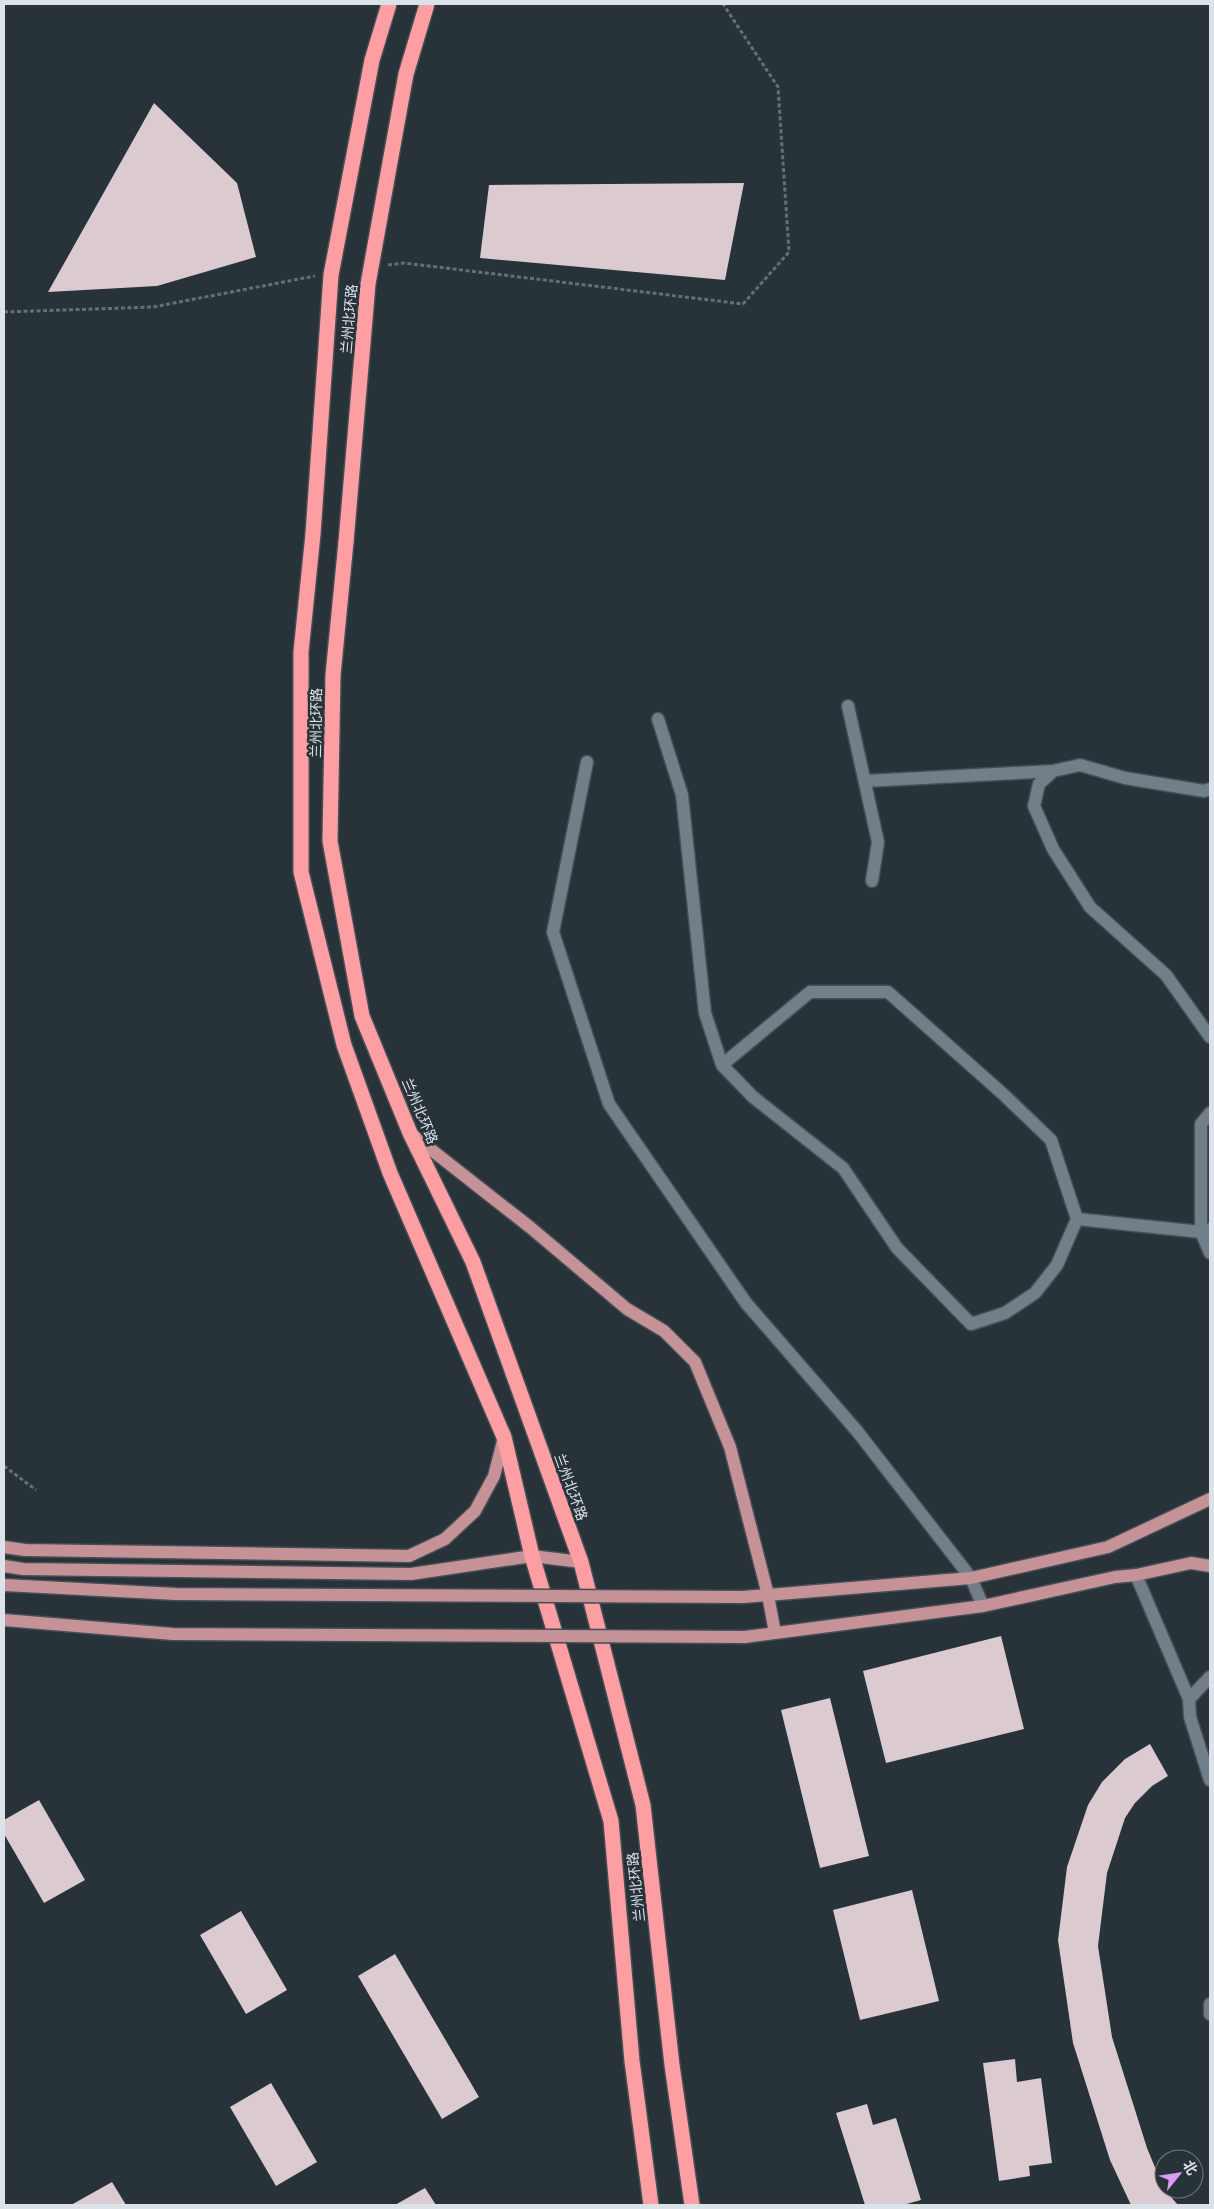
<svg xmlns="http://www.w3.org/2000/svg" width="1214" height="2209" viewBox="0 0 1214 2209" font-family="'Source Serif 4','Noto Sans SC',serif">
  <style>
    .building { fill: #dbcacf }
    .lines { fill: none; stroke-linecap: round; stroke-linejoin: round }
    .minor-casing { stroke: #454e54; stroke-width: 15 }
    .major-casing { stroke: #454e54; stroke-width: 15 }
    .highway-casing { stroke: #454e54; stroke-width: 18 }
    .path { stroke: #656f75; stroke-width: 3; stroke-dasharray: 4 2.5; stroke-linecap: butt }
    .minor { stroke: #727e88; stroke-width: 12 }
    .major { stroke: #c59298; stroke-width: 12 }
    .highway { stroke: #fd9fa2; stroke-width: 15 }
    .major-bridge-casing { stroke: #454e54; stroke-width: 15; stroke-linecap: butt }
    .highway-bridge-casing { stroke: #454e54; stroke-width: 18; stroke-linecap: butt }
    .major-bridge { stroke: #c59298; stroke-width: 12 }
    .highway-bridge { stroke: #fd9fa2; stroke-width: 15 }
    .labels { text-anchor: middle; stroke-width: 5; stroke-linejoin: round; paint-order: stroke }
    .street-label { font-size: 14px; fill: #dce3e8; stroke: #273239 }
  </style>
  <rect width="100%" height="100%" fill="#273239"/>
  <path class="building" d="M 154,103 L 237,183 L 256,257 L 157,286 L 48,292 Z
    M 744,183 L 725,280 L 480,258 L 489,185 Z
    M 1001,1636 L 1024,1729 L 886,1763 L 863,1671 Z
    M 830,1698 L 869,1856 L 820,1868 L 781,1710 Z
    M 1150,1744 L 1168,1776 L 1152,1786 L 1135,1803 L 1125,1818 L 1107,1873 L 1098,1946 L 1112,2037 L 1147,2148 L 1164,2189 L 1178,2205 L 1131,2205 L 1110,2160 L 1073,2043 L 1058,1940 L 1067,1867 L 1088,1805 L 1102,1782 L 1125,1759 Z
    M 39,1800 L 85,1880 L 44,1903 L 4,1834 L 4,1820 Z
    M 912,1890 L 939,2001 L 860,2020 L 833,1910 Z
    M 241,1911 L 287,1990 L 246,2014 L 200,1935 Z
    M 395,1954 L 479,2097 L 442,2119 L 358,1976 Z
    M 1015,2059 L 1017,2082 L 1041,2078 L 1052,2163 L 1029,2166 L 1030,2176 L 999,2181 L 983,2063 Z
    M 271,2083 L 317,2162 L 276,2186 L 230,2107 Z
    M 867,2104 L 873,2125 L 896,2118 L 921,2200 L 903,2205 L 865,2205 L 836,2113 Z
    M 112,2182 L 126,2205 L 71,2205 Z
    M 425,2188 L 436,2205 L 395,2205 Z"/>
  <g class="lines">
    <defs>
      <path id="minor" d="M 848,706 L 878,842 L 872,881
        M 658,719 L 682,795 L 705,1013 L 722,1065 L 753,1097 L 843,1168 L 897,1248 L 971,1324 L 1005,1313 L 1035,1293 L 1057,1265 L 1077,1219 L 1051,1140 L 1003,1094 L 888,992 L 810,992 L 722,1065
        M 587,762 L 553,932 L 609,1104 L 746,1303 L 857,1431 L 971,1578 L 983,1606
        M 866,781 L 1053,771
        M 1210,789 L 1204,791 L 1125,778 L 1080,765 L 1053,771 L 1039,784 L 1034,806 L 1053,849 L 1090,907 L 1166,975 L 1210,1037
        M 1210,1113 L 1201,1124 L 1201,1232 L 1210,1253
        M 1077,1219 L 1201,1232 L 1210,1229
        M 1136,1575 L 1189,1699
        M 1210,1677 L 1189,1699 L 1190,1717 L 1210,1780
        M 1210,2004 L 1210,2014"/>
      <path id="major" d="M 410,1133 L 531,1228 L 627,1309 L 664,1331 L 695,1362 L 730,1447 L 768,1595 L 775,1633
        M 4,1547 L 25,1550 L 409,1556 L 445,1539 L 475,1511 L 494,1476 L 504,1437
        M 4,1566 L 23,1569 L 411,1574 L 532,1556 L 581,1562
        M 743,1597 L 971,1578 L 1108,1547 L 1210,1499
        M 745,1637 L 983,1606 L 1115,1577 L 1136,1575 L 1191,1563 L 1210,1566"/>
      <path id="highway" d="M 313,534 L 301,652 L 301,872 L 344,1045 L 390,1173 L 504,1437 L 532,1556 L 611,1821 L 632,2061 L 651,2205
        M 346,542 L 333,675 L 330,841 L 362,1016 L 410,1133 L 473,1262 L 581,1562 L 643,1805 L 672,2065 L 692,2205"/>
    </defs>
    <use href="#minor" class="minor-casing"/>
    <use href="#major" class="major-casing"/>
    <use href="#highway" class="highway-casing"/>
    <path class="path" d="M 388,265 L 404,263 L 743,304 L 789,252 L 778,87 L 723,4
      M 4,312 L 153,307 L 315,276
      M 4,1466 L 36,1490"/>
    <use href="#minor" class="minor"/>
    <use href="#major" class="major"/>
    <use href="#highway" class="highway"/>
    <defs>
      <path id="major-bridge" d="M 4,1585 L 176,1594 L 743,1597
        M 4,1620 L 173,1634 L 745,1637"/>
      <path id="highway-bridge" d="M 313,534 L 331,275 L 372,60 L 389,4
        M 346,542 L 368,284 L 406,74 L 427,4"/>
    </defs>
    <use href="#major-bridge" class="major-bridge-casing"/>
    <use href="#highway-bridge" class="highway-bridge-casing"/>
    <use href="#major-bridge" class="major-bridge"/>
    <use href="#highway-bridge" class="highway-bridge"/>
  </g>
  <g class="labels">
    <g class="street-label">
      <text transform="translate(349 319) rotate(-85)" y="5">兰州北环路</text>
      <text transform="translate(316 723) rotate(-89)" y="5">兰州北环路</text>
      <text transform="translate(420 1111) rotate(67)" y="5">兰州北环路</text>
      <text transform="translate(571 1487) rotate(70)" y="5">兰州北环路</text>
      <text transform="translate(636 1887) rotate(-96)" y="5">兰州北环路</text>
    </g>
  </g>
  <rect width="1214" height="2209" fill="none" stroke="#dce3e8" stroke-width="10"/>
  <g transform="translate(1179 2174) rotate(60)"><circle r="24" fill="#273239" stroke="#6f797f"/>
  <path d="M0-4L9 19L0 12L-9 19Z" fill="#da9af6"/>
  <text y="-8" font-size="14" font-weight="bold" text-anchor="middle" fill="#dce3e8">北</text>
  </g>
</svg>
